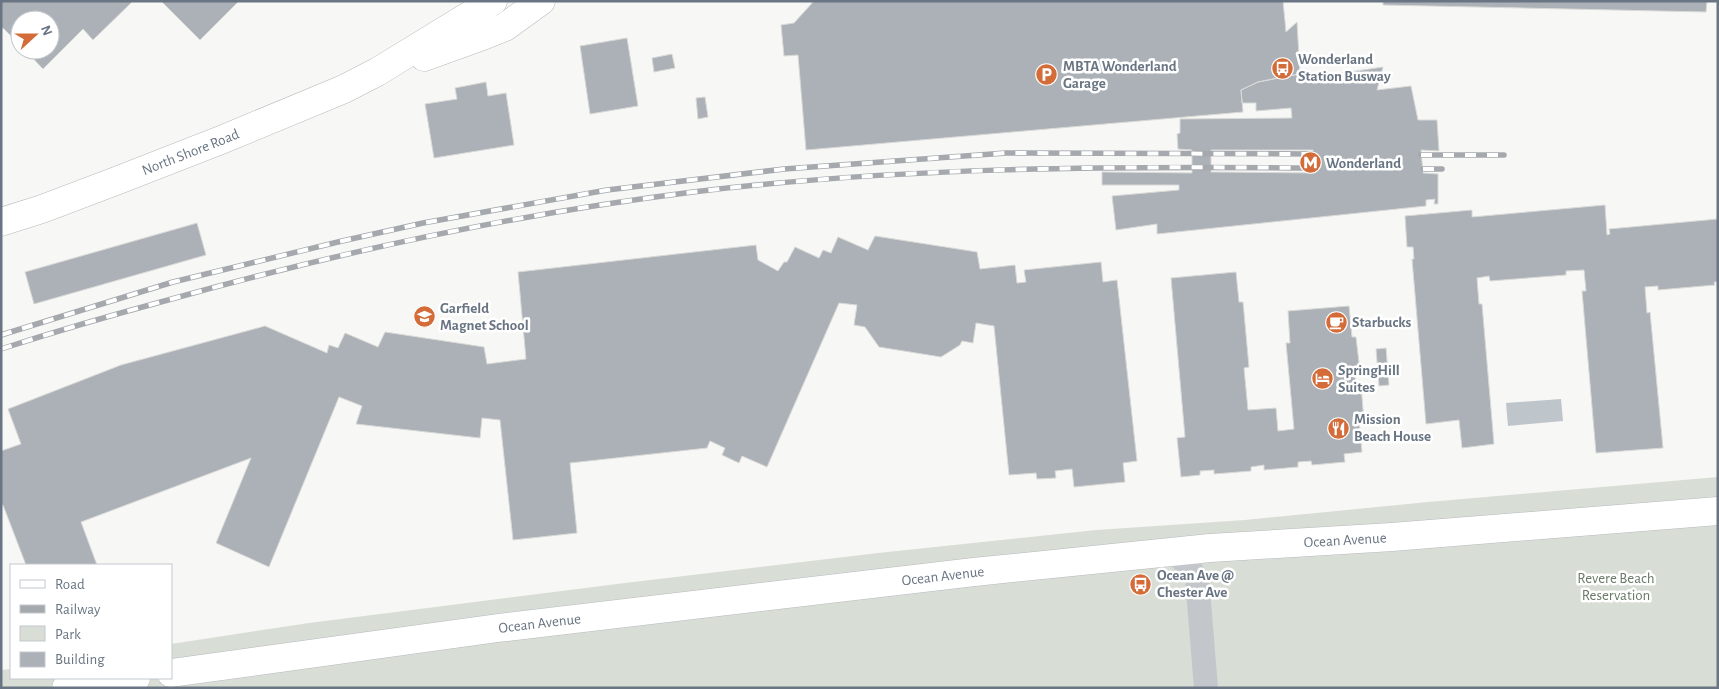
<svg xmlns="http://www.w3.org/2000/svg" width="1719" height="689" viewBox="0 0 1719 689" font-family="'Alegreya Sans',sans-serif">
  <style>
    .green { fill: #d8ded6 }
    .water { fill: #bec5cb }
    .building { fill: #abb1b7; stroke: #d9d9d7; fill-rule: evenodd }
    .lines { fill: none; stroke-linecap: round; stroke-linejoin: round }
    .secondary-casing { stroke: #b6babe; stroke-width: 29 }
    .minor { stroke: #c3c6ca; stroke-width: 24 }
    .secondary { stroke: #fff; stroke-width: 28 }
    .rail-casing { stroke: #a5a9ae; stroke-width: 5.5 }
    .rail { stroke: #fff; stroke-width: 4; stroke-dasharray: 11; stroke-linecap: butt }
    .labels { text-anchor: middle; stroke-width: 5; stroke-linejoin: round; paint-order: stroke }
    .poi-label { font-size: 15px; font-weight: bold; fill: #697583; stroke: #fff; text-anchor: start }
    .street-label { font-size: 15px; fill: #697583; stroke: #fff }
    .park-label { font-size: 15px; fill: #697b67; stroke: #fff }
  </style>
  <rect width="100%" height="100%" fill="#f7f7f5"/>
  <path class="green" d="M 1718,477 L 1718,688 L 1,688 L 1,670 L 11,669 L 11,678 L 171,678 L 171,644 L 309,623 L 625,583 L 878,553 L 1096,530 L 1245,520 L 1428,502 Z"/>
  <path class="water" d="M 1561,399 L 1563,421 L 1508,426 L 1506,403 Z"/>
  <path class="building" d="M 1,1 L 133,1 L 93,40 L 83,29 L 43,69 L 25,50 L 50,50 L 50,20 L 20,20 L 20,45 L 3,28 L 1,29 Z
    M 161,1 L 239,1 L 200,40 Z
    M 814,1 L 1283,1 L 1286,32 L 1297,22 L 1300,74 L 1258,82 L 1241,90 L 1243,112 L 806,150 L 798,55 L 784,56 L 781,25 L 794,23 Z
    M 1383,1 L 1707,1 L 1706,12 L 1383,5 Z
    M 627,38 L 638,106 L 590,114 L 580,46 Z
    M 672,54 L 675,68 L 654,72 L 652,58 Z
    M 1383,67 L 1377,90 L 1411,86 L 1418,120 L 1437,120 L 1439,151 L 1421,150 L 1423,173 L 1438,174 L 1438,204 L 1434,204 L 1435,199 L 1426,200 L 1426,206 L 1157,234 L 1157,224 L 1116,230 L 1112,196 L 1179,190 L 1179,185 L 1102,185 L 1102,172 L 1192,173 L 1192,150 L 1178,149 L 1177,134 L 1180,133 L 1180,119 L 1292,118 L 1291,108 L 1256,111 L 1256,103 L 1242,103 L 1241,90 L 1258,82 L 1287,76 L 1300,74 L 1322,76 ZM 1211,150 L 1313,150 L 1315,173 L 1211,172 Z
    M 486,82 L 488,96 L 506,93 L 514,145 L 434,158 L 425,104 L 457,99 L 455,88 Z
    M 705,97 L 708,117 L 698,119 L 696,98 Z
    M 1605,205 L 1607,235 L 1610,234 L 1609,229 L 1718,219 L 1718,282 L 1714,282 L 1715,285 L 1658,290 L 1658,286 L 1645,287 L 1647,313 L 1650,312 L 1663,448 L 1596,453 L 1582,291 L 1586,291 L 1584,270 L 1566,271 L 1566,275 L 1490,281 L 1489,276 L 1477,278 L 1479,304 L 1482,304 L 1494,444 L 1462,448 L 1459,420 L 1426,424 L 1412,259 L 1414,259 L 1413,247 L 1407,247 L 1405,216 L 1472,210 L 1472,217 Z
    M 197,223 L 206,255 L 34,304 L 25,272 Z
    M 875,236 L 977,252 L 980,269 L 1015,265 L 1017,283 L 1026,282 L 1024,270 L 1101,262 L 1103,282 L 1117,280 L 1137,461 L 1123,463 L 1125,482 L 1074,487 L 1072,469 L 1055,471 L 1056,478 L 1037,479 L 1036,473 L 1009,475 L 994,326 L 976,323 L 973,343 L 962,341 L 960,345 L 941,357 L 879,347 L 865,327 L 854,325 L 857,305 L 839,303 L 767,467 L 742,456 L 739,463 L 722,455 L 725,448 L 710,441 L 707,448 L 570,463 L 577,533 L 513,540 L 500,420 L 482,418 L 480,438 L 356,424 L 362,406 L 339,397 L 269,567 L 216,543 L 251,458 L 81,522 L 97,565 L 26,565 L 3,505 L 1,505 L 1,451 L 21,444 L 8,409 L 121,365 L 265,326 L 327,353 L 329,345 L 338,348 L 345,333 L 378,347 L 385,332 L 484,347 L 487,364 L 526,359 L 518,272 L 756,245 L 758,260 L 778,271 L 784,262 L 787,262 L 795,247 L 819,258 L 823,250 L 831,253 L 838,237 L 868,250 Z
    M 1236,272 L 1239,302 L 1243,302 L 1249,367 L 1244,368 L 1248,410 L 1276,408 L 1278,431 L 1294,429 L 1286,343 L 1290,343 L 1288,311 L 1349,306 L 1352,337 L 1356,337 L 1360,371 L 1355,372 L 1356,386 L 1361,385 L 1364,421 L 1359,421 L 1362,452 L 1344,454 L 1345,462 L 1312,465 L 1311,461 L 1298,462 L 1298,467 L 1264,470 L 1264,465 L 1251,467 L 1251,471 L 1214,474 L 1214,470 L 1200,471 L 1200,475 L 1181,477 L 1177,438 L 1185,437 L 1171,278 Z
    M 1386,348 L 1389,385 L 1379,386 L 1376,349 Z"/>
  <g class="lines">
    <defs>
      <g id="secondary">
        <path d="M 424,57 L 485,35 L 505,27 L 541,1"/>
        <path id="s1" d="M 1,222 L 42,209 L 116,181 L 221,140 L 344,89 L 377,72 L 493,1"/>
        <path id="s2" d="M 171,673 L 498,628 L 974,572 L 1210,548 L 1392,537 L 1718,511"/>
        <path d="M 66,688 L 136,678"/>
      </g>
    </defs>
    <use href="#secondary" class="secondary-casing"/>
    <path class="minor" d="M 1176,552 L 1197,578 L 1206,688"/>
    <use href="#secondary" class="secondary"/>
    <defs>
      <path id="rail" d="M 1421,155 L 1504,155
        M 1423,169 L 1442,169
        M 1,335 L 173,282 L 342,241 L 423,223 L 607,190 L 784,169 L 1006,153 L 1314,154
        M 1,349 C 57,331 112,315 168,300 C 340,252 516,214 693,192 C 899,167 1108,166 1315,168"/>
    </defs>
    <use href="#rail" class="rail-casing"/>
    <use href="#rail" class="rail"/>
  </g>
  <defs>
    <symbol id="bus-disc" viewBox="-11 -11 22 22"><circle r="9.5" fill="#d36c39" stroke="#fff"/><path d="M-5-6H5V4H4V6H2V4H-2V6H-4V4H-5ZM-3.5-4V0h7V-4ZM-3.5 1.2v1.5H-2V1.2ZM2 1.2v1.5H3.5V1.2Z" fill="#fff"/></symbol>
    <symbol id="parking-disc" viewBox="-11 -11 22 22"><circle r="9.5" fill="#d36c39" stroke="#fff"/><path d="M-3.5-5.5H1a3.5 3.5 0 0 1 0 7H-1V5.5H-3.5ZM-1-3.4V-.6H.8a1.4 1.4 0 0 0 0-2.8Z" fill="#fff"/></symbol>
    <symbol id="metro-disc" viewBox="-11 -11 22 22"><circle r="9.5" fill="#d36c39" stroke="#fff"/><path d="M-5.5 5V-5H-3L0 0L3-5H5.5V5H3V-.5L0 4L-3-.5V5Z" fill="#fff"/></symbol>
    <symbol id="school-disc" viewBox="-11 -11 22 22"><circle r="9.5" fill="#d36c39" stroke="#fff"/><path d="M0-5L7-2L0 1L-7-2ZM-4 1L0 2.5L4 1V4Q0 6-4 4Z" fill="#fff"/></symbol>
    <symbol id="cafe-disc" viewBox="-11 -11 22 22"><circle r="9.5" fill="#d36c39" stroke="#fff"/><path d="M-5.5-4.5H6V0H3Q3 3.5 0 3.5H-2.5Q-5.5 3.5-5.5 0ZM3-3.2v2h1.7v-2ZM-6 4.5H4V6H-6Z" fill="#fff"/></symbol>
    <symbol id="hotel-disc" viewBox="-11 -11 22 22"><circle r="9.5" fill="#d36c39" stroke="#fff"/><path d="M-6-4.5h1.5V1H6V5H4.5V3h-9V5H-6ZM-4 0a1.8 1.8 0 1 1 3.6 0ZM.5 0V-2.5h3Q6-2.5 6 0Z" fill="#fff"/></symbol>
    <symbol id="restaurant-disc" viewBox="-11 -11 22 22"><circle r="9.5" fill="#d36c39" stroke="#fff"/><path d="M-5-6h1v4h1v-4h1v4h1v-4h1v5L-1.5 .5V6h-2V.5L-5-1ZM5-6V6H3V1.5H1.5Q1.5-4 5-6Z" fill="#fff"/></symbol>
  </defs>
  <g fill-rule="evenodd">
    <use href="#bus-disc" x="1270" y="56" width="25" height="25"/>
    <use href="#parking-disc" x="1034" y="62" width="25" height="25"/>
    <use href="#metro-disc" x="1298" y="150" width="25" height="25"/>
    <use href="#school-disc" x="412" y="304" width="25" height="25"/>
    <use href="#cafe-disc" x="1324" y="310" width="25" height="25"/>
    <use href="#hotel-disc" x="1310" y="366" width="25" height="25"/>
    <use href="#restaurant-disc" x="1326" y="416" width="25" height="25"/>
    <use href="#bus-disc" x="1128" y="572" width="25" height="25"/>
  </g>
  <g class="labels">
    <g class="poi-label">
      <text x="1298" y="64">Wonderland<tspan x="1298" dy="17">Station Busway</tspan></text>
      <text x="1063" y="71">MBTA Wonderland<tspan x="1063" dy="17">Garage</tspan></text>
      <text x="1326" y="168">Wonderland</text>
      <text x="440" y="313">Garfield<tspan x="440" dy="17">Magnet School</tspan></text>
      <text x="1352" y="327">Starbucks</text>
      <text x="1338" y="375">SpringHill<tspan x="1338" dy="17">Suites</tspan></text>
      <text x="1354" y="424">Mission<tspan x="1354" dy="17">Beach House</tspan></text>
      <text x="1157" y="580">Ocean Ave @<tspan x="1157" dy="17">Chester Ave</tspan></text>
    </g>
    <g class="street-label">
      <text dy="5" stroke="none"><textPath href="#s1" startOffset="202">North Shore Road</textPath></text>
      <text dy="5" stroke="none"><textPath href="#s2" startOffset="1182">Ocean Avenue</textPath></text>
      <text dy="5" stroke="none"><textPath href="#s2" startOffset="778">Ocean Avenue</textPath></text>
      <text dy="5" stroke="none"><textPath href="#s2" startOffset="372">Ocean Avenue</textPath></text>
    </g>
    <g class="park-label">
      <text x="1616" y="583">Revere Beach<tspan x="1616" dy="17">Reservation</tspan></text>
    </g>
  </g>
  <rect width="1719" height="689" fill="none" stroke="#697583" stroke-width="5"/>
  <rect x="10" y="564" width="162" height="115" fill="#ffffff" stroke="#c3c8cd"/>
  <rect x="20" y="580" width="25" height="8" fill="#ffffff" stroke="#c3c8cd"/>
  <text x="55" y="589" font-size="15" fill="#697583">Road</text>
  <rect x="20" y="605" width="25" height="8" fill="#a5a9ae" stroke="#c3c8cd"/>
  <text x="55" y="614" font-size="15" fill="#697583">Railway</text>
  <rect x="20" y="626" width="25" height="15" fill="#d8ded6" stroke="#c3c8cd"/>
  <text x="55" y="639" font-size="15" fill="#697583">Park</text>
  <rect x="20" y="652" width="25" height="15" fill="#abb1b7" stroke="#c3c8cd"/>
  <text x="55" y="664" font-size="15" fill="#697583">Building</text>
  <g transform="translate(35 35) rotate(69)"><circle r="24" fill="#ffffff" stroke="#c3c8cd"/>
  <path d="M0-4L9 19L0 12L-9 19Z" fill="#d36c39"/>
  <text y="-8" font-size="14" font-weight="bold" text-anchor="middle" fill="#697583">N</text>
  </g>
</svg>
